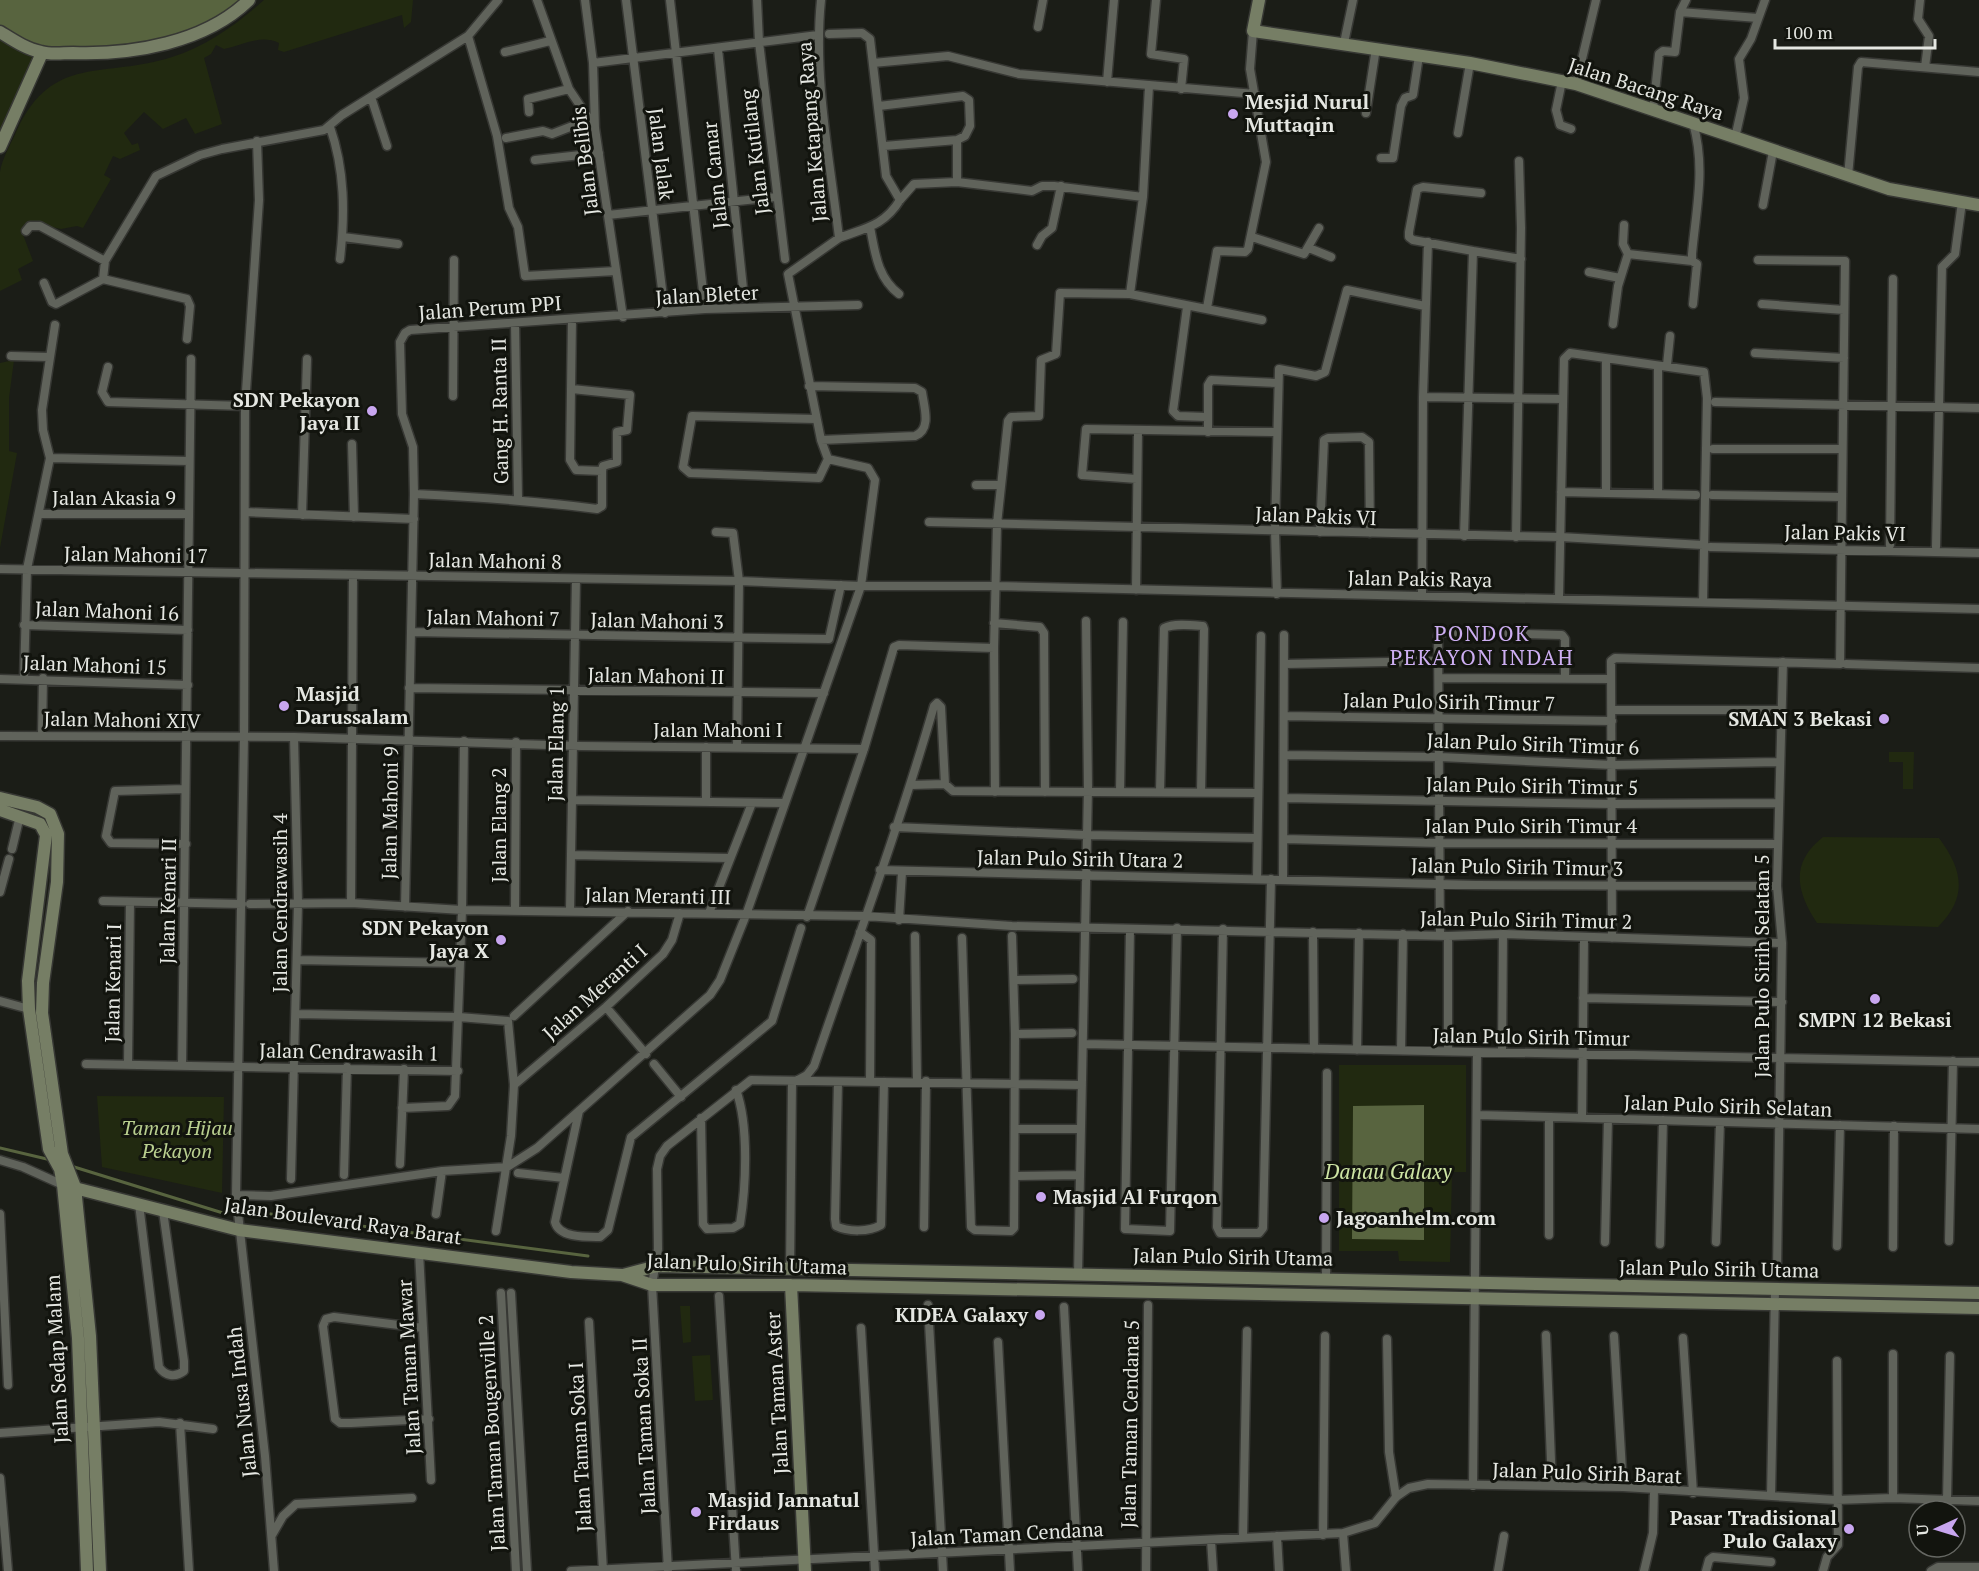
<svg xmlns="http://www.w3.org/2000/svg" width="1979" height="1571" viewBox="0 0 1979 1571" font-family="'PT Serif',serif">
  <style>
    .green { fill: #212910 }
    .water { fill: #58643f }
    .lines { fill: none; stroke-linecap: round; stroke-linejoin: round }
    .stream { stroke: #58643f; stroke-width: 3 }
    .street-casing { stroke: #373834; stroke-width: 11 }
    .secondary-casing { stroke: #373834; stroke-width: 15 }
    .street { stroke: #60635b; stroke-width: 8 }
    .secondary { stroke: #767e65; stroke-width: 12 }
    .poi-dot { fill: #c8a6ef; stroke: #12140e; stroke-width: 2 }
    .labels { text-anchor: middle; stroke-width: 6; stroke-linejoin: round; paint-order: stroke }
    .street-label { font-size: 20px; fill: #e5e7e2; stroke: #12140e }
    .poi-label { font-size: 20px; font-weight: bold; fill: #e5e7e2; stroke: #12140e; text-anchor: start }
    .park-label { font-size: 20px; font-style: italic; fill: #b9cf8f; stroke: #12140e }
    .neighbourhood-label { font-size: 21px; letter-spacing: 1.5px; fill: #cdaef2; stroke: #12140e }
    .water-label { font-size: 21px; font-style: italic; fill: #cee5a4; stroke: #12140e }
  </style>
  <rect width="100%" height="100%" fill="#1b1d17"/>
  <path class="green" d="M 264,0 L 413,0 L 411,22 L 404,28 L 402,15 L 284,52 L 278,50 L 279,43 C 261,34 243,45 224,49 L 216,45 L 211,54 L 204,58 L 222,124 L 195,134 L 186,118 L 163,129 L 144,112 L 124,133 L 132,145 L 138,143 L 140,150 L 120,159 L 113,156 L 104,175 L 111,179 L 83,228 L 77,226 L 61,229 L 29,222 L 22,232 L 33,261 L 18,269 L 22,280 L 0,291 C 0,252 0,210 0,172 C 2,158 12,142 17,130 C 53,53 105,79 172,57 C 207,46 237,24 264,0 Z
    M 0,32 L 42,53 L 0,147 Z
    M 14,360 L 9,398 L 9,451 L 17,453 L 0,548 L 0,363 Z
    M 1889,752 L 1914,752 L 1913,789 L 1903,789 L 1903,762 L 1889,762 Z
    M 1823,837 L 1939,838 C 1963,870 1968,897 1938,927 L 1817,923 C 1796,891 1790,863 1823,837 Z
    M 1339,1065 L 1466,1065 L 1466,1172 L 1452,1172 L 1450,1262 L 1399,1261 L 1398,1251 L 1339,1251 Z
    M 97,1096 L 224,1097 L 222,1193 L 102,1167 Z
    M 680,1306 L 690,1306 L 691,1342 L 683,1343 Z
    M 710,1355 L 713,1400 L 695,1401 L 692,1356 Z"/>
  <path class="water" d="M 0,0 L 249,0 L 174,41 L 42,53 L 0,32 Z
    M 1424,1105 L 1424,1240 L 1352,1239 L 1353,1106 Z"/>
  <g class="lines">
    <path class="stream" d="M 0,1148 L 51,1160
      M 71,1166 L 223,1213 L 248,1211 L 588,1256"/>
    <defs>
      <path id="street" d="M 537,0 L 569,89 L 595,128
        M 585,0 L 593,63 L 595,128 L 623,317
        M 626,0 L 665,313
        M 670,0 L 704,300
        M 757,0 L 759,42 L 785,259
        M 1156,0 L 1151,54 L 1184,59 L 1181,89
        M 1920,0 L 1918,19 L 1929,36 L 1925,67
        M 1680,12 L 1758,18
        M 1038,27 L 1043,0
        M 829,34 L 862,33 L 870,39 L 886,176 L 900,200 C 884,226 865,228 839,238
        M 468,36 L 497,136 L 509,208 L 518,227 L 525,276 L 616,271
        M 1344,43 L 1353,0
        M 718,49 L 744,298
        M 505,52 L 550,41
        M 593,63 L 818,35
        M 873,63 L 948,56 L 1019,74 L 1255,94
        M 1562,81 L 1556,110 L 1560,125 L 1571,129
        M 1107,82 L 1114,0
        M 1576,84 L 1596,0
        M 371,97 L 387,146
        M 879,106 L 963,96 L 969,100 L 970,126 L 965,136 L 957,140 L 884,146
        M 1653,111 L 1659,54 L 1663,51 L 1675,52 L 1680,12 L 1686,0
        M 529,112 L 528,99 L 569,89
        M 1366,113 L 1376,48
        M 1693,123 C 1706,168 1696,209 1692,254 L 1692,261 L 1697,264 L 1693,304
        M 330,127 C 345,170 345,214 340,259
        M 1458,133 L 1470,63
        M 506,138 L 543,131 L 552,134 L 588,120
        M 1735,138 L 1744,98 L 1739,59 L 1751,39 L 1765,0
        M 957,140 L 957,182
        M 257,141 L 259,200 L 245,406 L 244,737 L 236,1195 L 265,1456 L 274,1571
        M 1381,158 L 1393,158 L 1401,106 L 1405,98 L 1413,95 L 1419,56
        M 535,160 L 599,153
        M 1848,176 L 1858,67 L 1861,62 L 1979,72
        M 900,200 L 914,184 L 957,182 L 1032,191 L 1042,186 L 1054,186 L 1143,197
        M 1763,205 L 1773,151
        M 608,215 L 776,197
        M 1624,225 L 1623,244 L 1628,254
        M 870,227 C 875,252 877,277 899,294
        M 26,231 L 30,226 L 40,226 L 105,261
        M 343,237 L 398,244
        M 1252,237 L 1304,254 L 1319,228
        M 1037,245 L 1042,236 L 1052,228 L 1061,186
        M 1309,248 L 1331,257
        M 1473,251 L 1413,240 L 1409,237 L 1409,232 L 1417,189 L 1423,187 L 1481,193
        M 1589,272 L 1620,278
        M 44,283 L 52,302 L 56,304 L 103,279
        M 1130,294 L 1143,197 L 1149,86
        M 1762,304 L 1844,310
        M 1187,307 L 1173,411 L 1178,416 L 1207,417
        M 1207,308 L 1217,251 L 1245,252 L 1248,249 L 1266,162 L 1250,69 L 1253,31
        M 515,323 L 518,499
        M 1613,324 L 1618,286 L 1628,254 L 1692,261
        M 187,339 L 190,306 L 187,299 L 103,279 L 105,261 L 156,176 L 200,155 L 222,149 L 324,130 L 342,115 L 468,36 L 498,0
        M 1755,353 L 1844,358
        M 11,356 L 49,357
        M 1606,360 L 1606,492
        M 1667,365 L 1670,336
        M 108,367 L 102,392 L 108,402 L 245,406
        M 809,386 L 915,388 L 922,392 C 924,407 932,429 915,436 L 821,440 L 788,274 L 839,238 C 830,160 813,78 821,0
        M 572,389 L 630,395 L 627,430 L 617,432 L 617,462 L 603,466 L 602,471 L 576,470 L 570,460 L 572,319
        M 453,396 L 454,260
        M 1423,397 L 1563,399
        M 1715,402 L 1979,408
        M 816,419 L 692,416 L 683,467 L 690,473 L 819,478 L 828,459 L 821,440
        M 1208,432 L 1208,385 L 1211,380 L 1277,383
        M 352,444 L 354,517
        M 1713,449 L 1842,449
        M 50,458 L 189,461
        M 1137,479 L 1082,475 L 1086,429 L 1277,432
        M 976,485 L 1000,485
        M 1561,492 L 1696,495
        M 414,494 C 476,497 536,501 597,509 L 602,506 L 602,471
        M 1658,494 L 1658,366
        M 1712,495 L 1842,497
        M 245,512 L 414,519
        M 39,514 L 189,514
        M 302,515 L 307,359
        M 929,522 L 1560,537 L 1703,545
        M 716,532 L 733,533 L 739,581 L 737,747
        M 1320,532 L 1324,440 L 1328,438 L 1362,437 L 1369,442 L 1370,533
        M 1464,536 L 1473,251 L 1521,259
        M 1516,537 L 1521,228 L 1519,161
        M 1890,545 L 1893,279
        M 1710,547 L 1979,553
        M 1936,547 L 1942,267 L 1955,254 L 1962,202
        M 0,569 L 739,581 L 861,586 L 995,586 L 1979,609
        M 1136,590 L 1138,430
        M 1277,594 L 1275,531 L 1279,369 L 1316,376 L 1325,372 L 1347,290 L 1425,306
        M 1422,596 L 1423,397 L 1428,242
        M 1559,597 L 1564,359 L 1570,353 L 1704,372 L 1707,398 L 1703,602
        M 994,623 L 1040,627 L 1044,633 L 1045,792
        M 24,625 L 188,630
        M 411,632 L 829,639 L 841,585
        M 1285,664 L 1438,661
        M 1846,664 L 1979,668
        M 24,678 L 27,569 L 50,458 L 43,430 L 42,410 L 55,325
        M 1439,678 L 1611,679
        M 0,679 L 188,685
        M 409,688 L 824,693
        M 1612,710 L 1782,710
        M 1285,716 L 1612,721
        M 42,735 L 43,678
        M 0,736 L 294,737 L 581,746 L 864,749
        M 1285,755 L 1440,757 L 1613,765 L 1779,762
        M 911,785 L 945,784 L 953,791 L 1257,793
        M 185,789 L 115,791 L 106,836 L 111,843 L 186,844
        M 1120,791 L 1123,622
        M 1160,791 L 1164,628 C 1174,623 1191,625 1203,626 L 1204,629 L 1201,792
        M 995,792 L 994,648 L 997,524 L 1008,421 L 1011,417 L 1039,416 L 1041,360 L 1056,354 L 1060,293 L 1130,294 L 1262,320
        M 1284,798 L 1613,804 L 1778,803
        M 572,800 L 784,803
        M 706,802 L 706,747
        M 894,827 L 1086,835 L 1256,838
        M 1284,839 L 1439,843 L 1778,844
        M 12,849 L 20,816
        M 571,855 L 729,858
        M 880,870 L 1476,885 L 1777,886
        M 1257,878 L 1261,636
        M 1283,879 L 1284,635
        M 0,892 L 9,859
        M 103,901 L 242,904
        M 351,903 L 353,575
        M 250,904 L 351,903 L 462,910 L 865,916 L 1012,926 L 1448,936 L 1503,934 L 1782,943
        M 405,907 L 414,494 L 413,447 L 402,414 L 400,342 L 405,333 L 410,330 L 705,309 L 858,305
        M 515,909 L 516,742
        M 570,910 L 576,579
        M 709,913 L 752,803
        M 807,917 L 864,749 L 894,647 L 899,645 L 994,648
        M 899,920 L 902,872
        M 1130,929 L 1125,1229 L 1170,1231 L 1177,928
        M 1223,929 L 1217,1227 L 1220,1233 L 1259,1233 L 1263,1228 L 1271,879
        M 860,932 L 871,940 L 870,1082
        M 1313,932 L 1314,1049
        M 915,936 L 917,1081
        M 1440,936 L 1438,635 L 1442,632 L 1562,635 L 1565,639 L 1565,678
        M 962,938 L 971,1227 L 975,1230 L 1011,1231 L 1014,1228 L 1015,1034 L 1012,936
        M 1612,938 L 1611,661 L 1615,658 L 1840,664 L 1845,261 L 1758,260
        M 297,960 L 460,963
        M 1015,980 L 1073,979
        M 1583,998 L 1782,1002
        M 0,1001 L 29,1009
        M 606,1007 L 646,1054
        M 296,1014 L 459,1017 L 508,1021 L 514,1085 L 511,1136 L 496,1231
        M 514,1016 L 628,911
        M 1015,1034 L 1072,1033
        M 1083,1044 L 1979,1062
        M 1357,1050 L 1359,933
        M 1401,1050 L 1403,934
        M 1448,1051 L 1448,936
        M 1502,1052 L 1503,934
        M 86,1064 L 458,1071
        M 654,1064 L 681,1097
        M 128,1065 L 130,902
        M 182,1066 L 191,359
        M 796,1081 L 807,1075 L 814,1066 C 855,946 899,827 934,706 L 937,703 L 941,707 L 945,784
        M 838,1082 L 835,1219 L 836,1226 C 848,1232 869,1232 881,1225 L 884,1082
        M 514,1085 L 606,1007 L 663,954 L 672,940 L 680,913
        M 402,1108 L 448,1106 L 455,1096 L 462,910 L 464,741
        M 579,1111 L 555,1222 C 559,1238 586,1237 600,1237 L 608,1230 L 631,1137 L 772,1021 L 801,928
        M 1477,1115 L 1979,1129
        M 701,1118 L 703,1224 L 707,1229 L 733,1228 L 740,1224 C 746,1187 749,1125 736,1090
        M 1582,1118 L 1584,938
        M 1015,1129 L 1081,1129
        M 0,1160 L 23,1167 L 63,1185
        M 400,1164 L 404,1069
        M 518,1173 L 564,1178
        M 344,1175 L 347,1067
        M 1015,1176 L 1080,1175
        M 291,1179 L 298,903 L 294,737
        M 236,1195 L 271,1196 L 442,1171 L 507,1167 L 537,1148 L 710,995 L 720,980 L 746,915 L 861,586 L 875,480 L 868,468 L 828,459
        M 139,1204 L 159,1367 C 165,1376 175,1378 184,1371 L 184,1361 L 163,1211
        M 0,1214 L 8,1385
        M 436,1214 L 442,1171
        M 924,1227 L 926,1081
        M 1549,1235 L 1549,1117
        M 1949,1241 L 1953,1061
        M 1605,1242 L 1608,1119
        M 1716,1242 L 1720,1122
        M 1660,1244 L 1663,1120
        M 1837,1246 L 1840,1125
        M 1893,1247 L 1894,1126
        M 419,1252 L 431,1480
        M 790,1269 L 792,1082
        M 1777,1270 L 1782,943 L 1777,886 L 1783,662
        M 1078,1274 L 1088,788 L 1086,621
        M 1326,1278 L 1327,1073
        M 501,1293 L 516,1571
        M 511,1293 L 527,1571
        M 719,1296 L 736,1571
        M 928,1305 L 943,1571
        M 1064,1307 L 1078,1571
        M 589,1322 L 603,1571
        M 423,1328 L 334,1317 L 326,1319 L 323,1326 L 335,1419 L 340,1423 L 351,1423 L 429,1419
        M 861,1328 L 875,1571
        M 1546,1335 L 1552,1486
        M 1614,1336 L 1623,1487
        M 1683,1338 L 1693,1493
        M 1387,1339 L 1389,1452 L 1396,1497
        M 998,1342 L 1010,1571
        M 1893,1354 L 1893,1498
        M 180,1423 L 189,1571
        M 0,1433 L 159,1422 L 213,1429
        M 0,1478 L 8,1571
        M 1473,1486 L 1477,1052
        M 1771,1496 L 1775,1290
        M 1947,1500 L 1950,1356
        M 1343,1533 L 1346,1571
        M 272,1535 L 283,1516 L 296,1504 L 412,1498
        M 1323,1535 L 1325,1336
        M 1277,1536 L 1279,1571
        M 1243,1538 L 1247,1331
        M 1211,1540 L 1213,1571
        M 668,1570 L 652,1285 L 658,1249 L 657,1169 L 660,1156 L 667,1146 L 751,1080 L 1082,1085
        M 571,1571 L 1343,1533 L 1375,1523 L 1396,1497 L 1409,1488 L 1428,1484 L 1623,1487 L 1836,1500 L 1893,1498 L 1979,1501
        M 1146,1571 L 1148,1305
        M 1498,1571 L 1504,1536
        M 1644,1571 L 1653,1533 L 1654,1490
        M 1706,1571 L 1709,1560 L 1713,1557 L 1771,1562
        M 1823,1571 L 1827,1557 L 1838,1545 L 1837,1361
        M 1931,1571 L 1938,1567 L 1979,1567"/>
      <path id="secondary" d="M 1259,0 L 1253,31 L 1470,63 L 1576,84 L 1889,189 L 1979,205
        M 0,32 C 13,40 26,49 41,52 C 51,55 63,53 73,53 C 132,55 205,43 249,0
        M 0,147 L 42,53
        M 0,798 L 37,807 L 50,814 L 58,834 L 57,882 L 43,983 L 42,1013 L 62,1154 L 75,1187 L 90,1336 L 100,1571
        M 0,810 L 40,824 L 46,835 L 28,981 L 29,1009 L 49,1149 L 60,1169 L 63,1185 L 78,1338 L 87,1571
        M 63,1185 L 239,1230 L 571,1272 L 622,1275 L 652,1285 L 791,1285 L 1979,1308
        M 623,1275 L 657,1266 L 1979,1293
        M 791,1285 L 805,1571"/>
    </defs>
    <use href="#street" class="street-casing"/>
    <use href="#secondary" class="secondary-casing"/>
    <use href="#street" class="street"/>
    <use href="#secondary" class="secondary"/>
  </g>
  <g class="poi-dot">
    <circle cx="1233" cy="114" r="6"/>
    <circle cx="372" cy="411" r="6"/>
    <circle cx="284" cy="706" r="6"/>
    <circle cx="1884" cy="719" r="6"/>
    <circle cx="501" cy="940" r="6"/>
    <circle cx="1875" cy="999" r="6"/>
    <circle cx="1041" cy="1197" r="6"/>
    <circle cx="1324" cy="1218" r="6"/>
    <circle cx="1040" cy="1315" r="6"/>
    <circle cx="696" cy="1512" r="6"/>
    <circle cx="1849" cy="1529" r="6"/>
  </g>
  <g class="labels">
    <g class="street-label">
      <text transform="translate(1646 89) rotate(18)" y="7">Jalan Bacang Raya</text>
      <text transform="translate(812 132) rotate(-95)" y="7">Jalan Ketapang Raya</text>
      <text transform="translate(755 152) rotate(-97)" y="7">Jalan Kutilang</text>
      <text transform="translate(661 154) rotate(83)" y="7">Jalan Jalak</text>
      <text transform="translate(585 161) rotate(-97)" y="7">Jalan Belibis</text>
      <text transform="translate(715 175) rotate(-96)" y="7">Jalan Camar</text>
      <text transform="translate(707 295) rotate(-3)" y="7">Jalan Bleter</text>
      <text transform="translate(490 308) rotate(-4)" y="7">Jalan Perum PPI</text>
      <text transform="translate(500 411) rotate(-91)" y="7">Gang H. Ranta II</text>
      <text x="114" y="505">Jalan Akasia 9</text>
      <text transform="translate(1316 516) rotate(2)" y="7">Jalan Pakis VI</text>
      <text transform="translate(1845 533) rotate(1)" y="7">Jalan Pakis VI</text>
      <text transform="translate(136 555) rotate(1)" y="7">Jalan Mahoni 17</text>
      <text transform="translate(495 561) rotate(1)" y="7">Jalan Mahoni 8</text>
      <text transform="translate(1420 579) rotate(1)" y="7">Jalan Pakis Raya</text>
      <text transform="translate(107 611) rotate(2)" y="7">Jalan Mahoni 16</text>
      <text transform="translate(493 618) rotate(1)" y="7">Jalan Mahoni 7</text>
      <text transform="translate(657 621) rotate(1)" y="7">Jalan Mahoni 3</text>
      <text transform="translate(95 665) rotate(2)" y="7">Jalan Mahoni 15</text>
      <text transform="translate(656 676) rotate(1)" y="7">Jalan Mahoni II</text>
      <text transform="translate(1449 702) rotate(1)" y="7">Jalan Pulo Sirih Timur 7</text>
      <text transform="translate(122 720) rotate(1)" y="7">Jalan Mahoni XIV</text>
      <text x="718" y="737">Jalan Mahoni I</text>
      <text transform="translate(556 744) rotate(-89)" y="7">Jalan Elang 1</text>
      <text transform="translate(1533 744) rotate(2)" y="7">Jalan Pulo Sirih Timur 6</text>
      <text transform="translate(1532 786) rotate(1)" y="7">Jalan Pulo Sirih Timur 5</text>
      <text transform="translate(390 813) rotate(-89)" y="7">Jalan Mahoni 9</text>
      <text transform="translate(499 825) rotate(-90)" y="7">Jalan Elang 2</text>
      <text x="1531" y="833">Jalan Pulo Sirih Timur 4</text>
      <text transform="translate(1080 859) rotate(1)" y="7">Jalan Pulo Sirih Utara 2</text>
      <text transform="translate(1517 867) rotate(1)" y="7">Jalan Pulo Sirih Timur 3</text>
      <text transform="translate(658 896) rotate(1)" y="7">Jalan Meranti III</text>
      <text transform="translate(168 901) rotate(-89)" y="7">Jalan Kenari II</text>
      <text transform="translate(280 903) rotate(-90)" y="7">Jalan Cendrawasih 4</text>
      <text transform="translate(1526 920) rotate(1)" y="7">Jalan Pulo Sirih Timur 2</text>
      <text transform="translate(1762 966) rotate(-90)" y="7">Jalan Pulo Sirih Selatan 5</text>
      <text transform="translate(113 983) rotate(-89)" y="7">Jalan Kenari I</text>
      <text transform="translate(595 992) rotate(-42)" y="7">Jalan Meranti I</text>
      <text transform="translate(1531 1037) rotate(1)" y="7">Jalan Pulo Sirih Timur</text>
      <text transform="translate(349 1052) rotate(1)" y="7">Jalan Cendrawasih 1</text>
      <text transform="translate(1728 1106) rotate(2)" y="7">Jalan Pulo Sirih Selatan</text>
      <text transform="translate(343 1221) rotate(8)" y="7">Jalan Boulevard Raya Barat</text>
      <text transform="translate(1233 1257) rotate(1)" y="7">Jalan Pulo Sirih Utama</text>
      <text transform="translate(747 1264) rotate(2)" y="7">Jalan Pulo Sirih Utama</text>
      <text transform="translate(1719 1269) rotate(1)" y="7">Jalan Pulo Sirih Utama</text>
      <text transform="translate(57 1359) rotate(-93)" y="7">Jalan Sedap Malam</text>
      <text transform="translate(409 1367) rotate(-93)" y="7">Jalan Taman Mawar</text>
      <text transform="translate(777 1393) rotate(-93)" y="7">Jalan Taman Aster</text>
      <text transform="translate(242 1402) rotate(-96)" y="7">Jalan Nusa Indah</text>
      <text transform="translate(1130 1424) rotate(-89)" y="7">Jalan Taman Cendana 5</text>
      <text transform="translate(644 1426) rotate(-93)" y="7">Jalan Taman Soka II</text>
      <text transform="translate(492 1433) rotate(-93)" y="7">Jalan Taman Bougenville 2</text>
      <text transform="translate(580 1447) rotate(-93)" y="7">Jalan Taman Soka I</text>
      <text transform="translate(1587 1473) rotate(2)" y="7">Jalan Pulo Sirih Barat</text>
      <text transform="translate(1007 1534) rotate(-3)" y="7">Jalan Taman Cendana</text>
    </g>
    <g class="poi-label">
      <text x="1245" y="109">Mesjid Nurul<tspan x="1245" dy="23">Muttaqin</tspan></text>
      <text x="360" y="407" text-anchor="end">SDN Pekayon<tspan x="360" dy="23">Jaya II</tspan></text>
      <text x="296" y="701">Masjid<tspan x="296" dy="23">Darussalam</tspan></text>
      <text x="1872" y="726" text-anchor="end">SMAN 3 Bekasi</text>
      <text x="489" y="935" text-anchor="end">SDN Pekayon<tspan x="489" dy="23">Jaya X</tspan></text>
      <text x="1875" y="1027" text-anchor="middle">SMPN 12 Bekasi</text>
      <text x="1053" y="1204">Masjid Al Furqon</text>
      <text x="1336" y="1225">Jagoanhelm.com</text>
      <text x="1028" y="1322" text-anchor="end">KIDEA Galaxy</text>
      <text x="708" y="1507">Masjid Jannatul<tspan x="708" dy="23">Firdaus</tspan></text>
      <text x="1837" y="1525" text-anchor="end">Pasar Tradisional<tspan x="1837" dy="23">Pulo Galaxy</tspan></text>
    </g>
    <g class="park-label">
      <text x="177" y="1135">Taman Hijau<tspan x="177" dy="23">Pekayon</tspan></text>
    </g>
    <g class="neighbourhood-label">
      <text x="1482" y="641">PONDOK<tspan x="1482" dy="24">PEKAYON INDAH</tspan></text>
    </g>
    <g class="water-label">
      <text x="1388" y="1179">Danau Galaxy</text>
    </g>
  </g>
  <g transform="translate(1937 1529) rotate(266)"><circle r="28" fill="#12140e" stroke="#666863" stroke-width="1.5"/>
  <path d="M0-4.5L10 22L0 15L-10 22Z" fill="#c8a6ef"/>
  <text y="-9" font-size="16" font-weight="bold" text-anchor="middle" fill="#e5e7e2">U</text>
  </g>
  <path d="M1775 39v9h160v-9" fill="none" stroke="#e5e7e2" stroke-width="3"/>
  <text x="1784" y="39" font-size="18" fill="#e5e7e2" stroke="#12140e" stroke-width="4.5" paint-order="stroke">100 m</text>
</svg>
